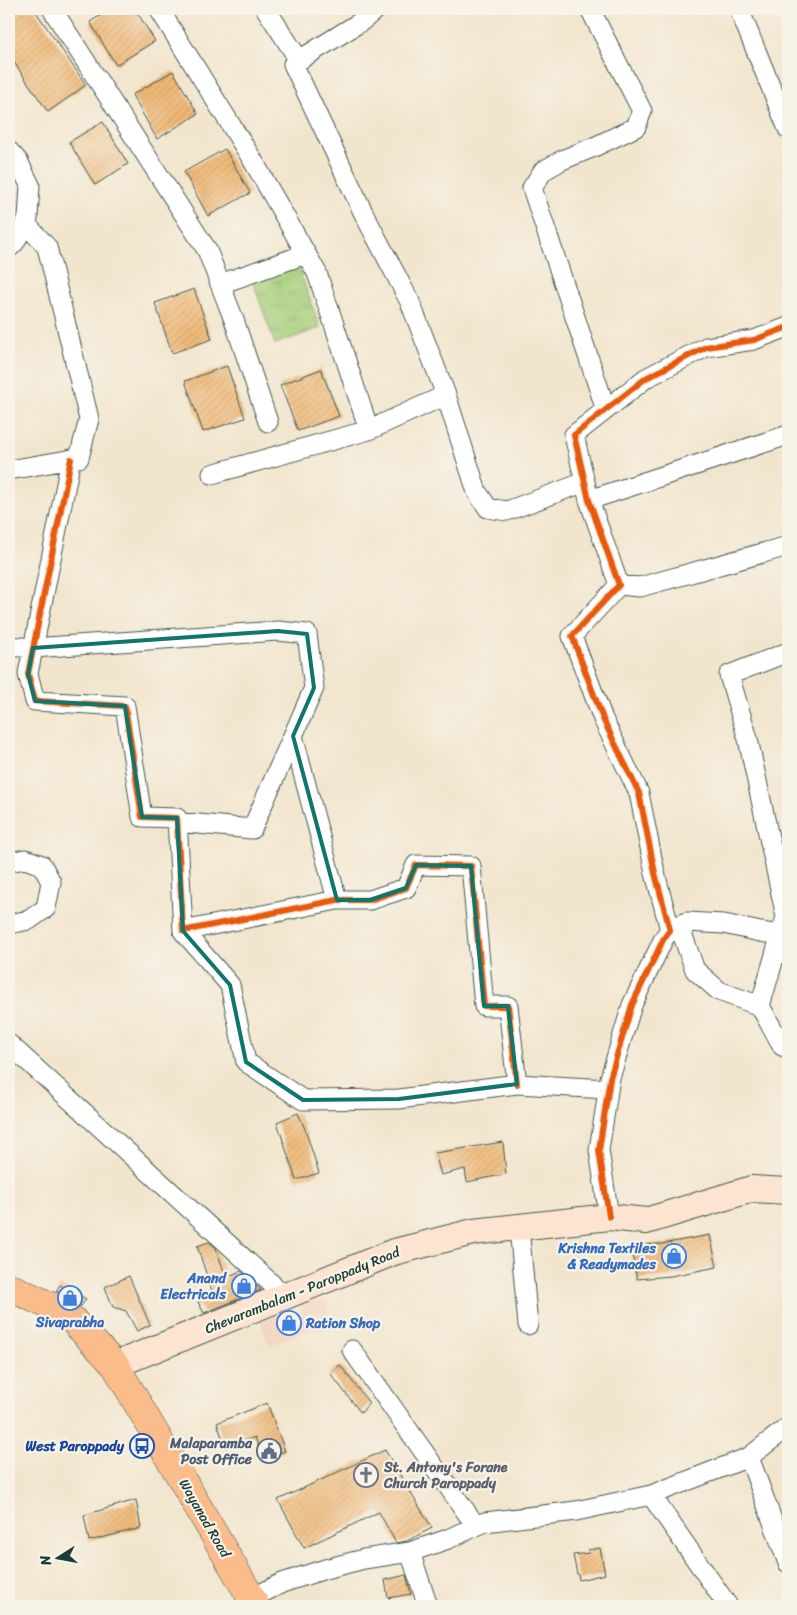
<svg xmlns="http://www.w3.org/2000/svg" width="797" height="1615" viewBox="0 0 797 1615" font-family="Sriracha,sans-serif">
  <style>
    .built { fill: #f3d4bf }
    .grass { fill: url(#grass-tufts); stroke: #638657 }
    .building { fill: url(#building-hatch) }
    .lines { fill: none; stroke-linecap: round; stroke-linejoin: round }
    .street-casing { stroke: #3f564b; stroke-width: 21 }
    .secondary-casing { stroke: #3f564b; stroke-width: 28 }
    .highway-casing { stroke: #3f564b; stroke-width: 29 }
    .street { stroke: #fff; stroke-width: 19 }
    .secondary { stroke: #fde4d0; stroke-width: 26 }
    .highway { stroke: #f9bc8a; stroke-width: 28 }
    .cycleway-casing { stroke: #f7f3e8; stroke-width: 9 }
    .cycleway { stroke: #e8590c; stroke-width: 6 }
    .marked { fill: none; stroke: #0f766e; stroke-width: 4; stroke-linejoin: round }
    .labels { text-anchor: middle; stroke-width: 4.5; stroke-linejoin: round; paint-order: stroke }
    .shop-label { font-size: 14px; font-weight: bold; fill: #366cbe; stroke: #f7f3e8; text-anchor: end }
    .street-label { font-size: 14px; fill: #1f3d34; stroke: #f7f3e8 }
    .service-label { font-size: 14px; font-weight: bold; fill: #4e5e75; stroke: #f7f3e8; text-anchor: end }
    .transit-label { font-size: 14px; font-weight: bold; fill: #164399; stroke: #f7f3e8; text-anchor: end }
    .worship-label { font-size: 14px; font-weight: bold; fill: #5b616d; stroke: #f7f3e8; text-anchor: start }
  </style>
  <defs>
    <pattern id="grass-tufts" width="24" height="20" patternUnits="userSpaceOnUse" patternTransform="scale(1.25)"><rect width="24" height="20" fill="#a7cf7a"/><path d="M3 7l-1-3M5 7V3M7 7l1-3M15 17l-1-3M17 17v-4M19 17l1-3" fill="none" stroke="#87a965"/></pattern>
    <pattern id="building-hatch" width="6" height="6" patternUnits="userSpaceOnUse" patternTransform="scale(1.25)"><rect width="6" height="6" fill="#f0b875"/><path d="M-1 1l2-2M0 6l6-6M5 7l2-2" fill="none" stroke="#cd9f66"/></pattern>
  </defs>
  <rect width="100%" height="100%" fill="#f7f3e8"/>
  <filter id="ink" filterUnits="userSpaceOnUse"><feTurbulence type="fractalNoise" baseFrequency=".02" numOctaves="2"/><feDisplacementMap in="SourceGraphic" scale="10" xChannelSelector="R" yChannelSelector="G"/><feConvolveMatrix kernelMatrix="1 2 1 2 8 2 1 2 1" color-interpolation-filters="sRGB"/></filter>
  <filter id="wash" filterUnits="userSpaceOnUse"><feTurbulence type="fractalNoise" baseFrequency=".0096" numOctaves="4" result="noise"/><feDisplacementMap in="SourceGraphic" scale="20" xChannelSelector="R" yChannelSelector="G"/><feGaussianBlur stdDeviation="1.12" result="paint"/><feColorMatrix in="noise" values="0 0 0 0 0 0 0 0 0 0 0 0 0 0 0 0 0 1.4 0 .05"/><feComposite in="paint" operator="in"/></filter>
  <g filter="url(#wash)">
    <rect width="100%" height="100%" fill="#f2e5cd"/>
    <path class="built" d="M 302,1299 L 328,1302 L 325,1331 L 310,1330 L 269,1345 L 257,1312 L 278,1304 L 284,1320 L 300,1315 Z"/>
    <path class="grass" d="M 293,252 L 320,328 L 275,344 L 248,268 Z"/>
    <g id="blocks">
      <path class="building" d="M 9,9 L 34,9 L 86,85 L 48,112 L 9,55 Z
        M 111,9 L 135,9 L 155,41 L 116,65 L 90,22 Z
        M 173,71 L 198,114 L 157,139 L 132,95 Z
        M 103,122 L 128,164 L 95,185 L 69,142 Z
        M 225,149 L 250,193 L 208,216 L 184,172 Z
        M 194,289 L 212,339 L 172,353 L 155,303 Z
        M 227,366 L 245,418 L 203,432 L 185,381 Z
        M 321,369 L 339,416 L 298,431 L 280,385 Z
        M 298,1113 L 305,1129 L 319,1173 L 296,1180 L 277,1122 Z
        M 503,1142 L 506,1174 L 467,1182 L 465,1169 L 441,1175 L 435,1153 Z
        M 710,1235 L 717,1267 L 671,1276 L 637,1279 L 630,1245 L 662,1244 Z
        M 209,1242 L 216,1248 L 226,1277 L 241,1271 L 261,1290 L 204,1313 L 198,1302 L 213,1294 L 197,1246 Z
        M 129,1276 L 150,1325 L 137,1331 L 126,1311 L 113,1307 L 105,1287 Z
        M 60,1285 L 86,1299 L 81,1306 L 73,1299 L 56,1291 Z
        M 340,1365 L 369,1403 L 361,1413 L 330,1373 Z
        M 267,1403 L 285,1451 L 263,1459 L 255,1437 L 226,1448 L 217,1423 Z
        M 385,1450 L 432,1528 L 407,1541 L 396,1543 L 379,1512 L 304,1548 L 278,1500 Z
        M 136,1500 L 141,1528 L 89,1541 L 84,1515 Z
        M 600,1548 L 605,1574 L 579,1580 L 578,1574 L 577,1574 L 573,1555 L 589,1553 L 588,1550 Z
        M 406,1575 L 411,1594 L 388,1598 L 385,1580 Z"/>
    </g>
  </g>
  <g filter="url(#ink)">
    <use href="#blocks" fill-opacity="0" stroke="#3f564b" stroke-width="1"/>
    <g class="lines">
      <defs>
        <path id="street" d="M 52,9 L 207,250 L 234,320 L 268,422
          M 159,9 L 252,159 L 317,273 L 369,430 L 446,395
          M 266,9 L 299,60
          M 376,9 L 362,21 L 293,64 L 364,214 L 410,302 L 446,395 L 477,492 L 488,508 L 507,511 L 585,482
          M 590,9 L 642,111 L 636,127 L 594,147 L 562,160 L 543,171 L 532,188 L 606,410
          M 739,9 L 788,129
          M 9,151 L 18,161 L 30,185 L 28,218 L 15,242 L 9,248
          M 220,284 L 306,254
          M 71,459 L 28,674 L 35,701 L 125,706 L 142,817 L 177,818 L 183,931 L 337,900 L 370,900 L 406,888 L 416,865 L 471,866 L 484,1006 L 508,1006 L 517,1084
          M 9,470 L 79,458 L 89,419 L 47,247 L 25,223
          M 212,474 L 369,430
          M 589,500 L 788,435
          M 619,585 L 640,587 L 788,546
          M 9,646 L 33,648 L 278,631 L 307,634 L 314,688 L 252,829 L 177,822
          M 293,736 L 337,900
          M 9,862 L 25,859 L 42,865 L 51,882 L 46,908 L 29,920 L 9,924
          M 679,925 L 687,922 L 724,924 L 760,932 L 781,935 L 788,934
          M 670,930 L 679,925 L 695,970 L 719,991 L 760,1006 L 782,1046 L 788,1048
          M 183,931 L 230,985 L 246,1062 L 303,1100 L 399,1099 L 517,1084 L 608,1089
          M 760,1006 L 786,917 L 748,739 L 729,675 L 788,652
          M 9,1044 L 285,1296
          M 609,1217 L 599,1150 L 610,1078 L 632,1005 L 664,938 L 670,930 L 655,873 L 639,793 L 603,719 L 572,636 L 619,585 L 589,500 L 574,435 L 646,378 L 706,347 L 754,340 L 788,327
          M 519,1227 L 528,1325
          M 352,1350 L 476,1526
          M 788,1427 L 749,1457 L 788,1563
          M 651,1495 L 749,1457
          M 410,1552 L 428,1606
          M 252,1598 L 282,1583 L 325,1569 L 364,1559 L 410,1552 L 448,1539 L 485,1522 L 576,1511 L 651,1495 L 728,1606"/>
        <path id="secondary" d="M 115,1365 L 394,1252 L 473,1232 L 609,1217 L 646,1221 L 752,1189 L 788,1191"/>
        <path id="highway" d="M 9,1287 L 66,1313 L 115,1365 L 256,1606"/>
      </defs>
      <use href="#street" class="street-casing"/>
      <use href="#secondary" class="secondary-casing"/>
      <use href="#highway" class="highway-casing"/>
      <use href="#street" class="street"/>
      <use href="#secondary" class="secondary"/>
      <use href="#highway" class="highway"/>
      <defs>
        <path id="cycleway" d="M 71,459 L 28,674 L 35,701 L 125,706 L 142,817 L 177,818 L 183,931 L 337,900 L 370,900 L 406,888 L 416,865 L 471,866 L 484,1006 L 508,1006 L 517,1084
          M 609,1217 L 599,1150 L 610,1078 L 632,1005 L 664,938 L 670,930 L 655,873 L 639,793 L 603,719 L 572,636 L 619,585 L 589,500 L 574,435 L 646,378 L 706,347 L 754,340 L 788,327"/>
      </defs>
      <use href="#cycleway" class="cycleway-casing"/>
      <use href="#cycleway" class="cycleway"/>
    </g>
  </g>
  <path class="marked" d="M 278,631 L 307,634 L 314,688 L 293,736 L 337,900 L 370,900 L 406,888 L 416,865 L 471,866 L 484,1006 L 508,1006 L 517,1084 L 399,1099 L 303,1100 L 246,1062 L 230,985 L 183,931 L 177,818 L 142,817 L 125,706 L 35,701 L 28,674 L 33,648 Z"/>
  <defs>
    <symbol id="shop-ring" viewBox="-11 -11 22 22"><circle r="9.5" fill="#f7f3e8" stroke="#3f7fe0" stroke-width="1.5"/><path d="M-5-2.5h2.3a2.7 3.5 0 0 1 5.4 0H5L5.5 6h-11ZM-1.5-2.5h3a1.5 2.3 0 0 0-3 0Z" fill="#3f7fe0"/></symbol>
    <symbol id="bus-ring" viewBox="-11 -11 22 22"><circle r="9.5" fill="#f7f3e8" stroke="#1a4fb4" stroke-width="1.5"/><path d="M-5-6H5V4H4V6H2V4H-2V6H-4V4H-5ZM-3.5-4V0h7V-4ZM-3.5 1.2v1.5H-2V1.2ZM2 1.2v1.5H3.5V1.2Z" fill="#1a4fb4"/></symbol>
    <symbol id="civic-ring" viewBox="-11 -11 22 22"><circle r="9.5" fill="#f7f3e8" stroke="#5c6f8a" stroke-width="1.5"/><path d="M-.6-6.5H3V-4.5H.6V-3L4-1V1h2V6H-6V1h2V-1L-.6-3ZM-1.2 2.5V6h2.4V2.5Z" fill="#5c6f8a"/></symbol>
    <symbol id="church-ring" viewBox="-11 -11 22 22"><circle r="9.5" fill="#f7f3e8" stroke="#6b7280" stroke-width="1.5"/><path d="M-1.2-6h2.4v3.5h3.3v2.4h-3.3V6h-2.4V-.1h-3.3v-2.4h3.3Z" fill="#6b7280"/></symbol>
  </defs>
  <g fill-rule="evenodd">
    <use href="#shop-ring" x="660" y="1242" width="28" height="28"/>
    <use href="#shop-ring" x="230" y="1272" width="28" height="28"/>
    <use href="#shop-ring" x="56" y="1284" width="28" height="28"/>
    <use href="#shop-ring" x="275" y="1309" width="28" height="28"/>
    <use href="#bus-ring" x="128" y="1432" width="28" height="28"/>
    <use href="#civic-ring" x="255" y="1437" width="28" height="28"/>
    <use href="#church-ring" x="352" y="1461" width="28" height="28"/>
  </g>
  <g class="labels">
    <g class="shop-label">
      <text x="656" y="1253">Krishna Textiles<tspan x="656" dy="16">&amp; Readymades</tspan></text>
      <text x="226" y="1283">Anand<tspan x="226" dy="16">Electricals</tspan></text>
      <text x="70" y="1327" text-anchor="middle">Sivaprabha</text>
      <text x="306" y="1328" text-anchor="start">Ration Shop</text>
    </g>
    <g class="street-label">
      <text transform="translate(302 1290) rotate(-22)" y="5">Chevarambalam - Paroppady Road</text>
      <text transform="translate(205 1518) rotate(60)" y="5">Wayanad Road</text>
    </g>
    <g class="service-label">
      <text x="252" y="1448">Malaparamba<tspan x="252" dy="16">Post Office</tspan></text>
    </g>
    <g class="transit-label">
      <text x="124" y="1451">West Paroppady</text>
    </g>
    <g class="worship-label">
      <text x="384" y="1472">St. Antony's Forane<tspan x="384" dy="16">Church Paroppady</tspan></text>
    </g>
  </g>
  <rect width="797" height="1615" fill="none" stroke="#f7f3e8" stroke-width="30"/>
  <g transform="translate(58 1558) rotate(259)" stroke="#f7f3e8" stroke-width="4" paint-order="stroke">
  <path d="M0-4L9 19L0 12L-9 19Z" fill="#1f3d34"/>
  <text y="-8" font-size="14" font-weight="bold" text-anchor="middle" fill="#1f3d34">N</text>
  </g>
</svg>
